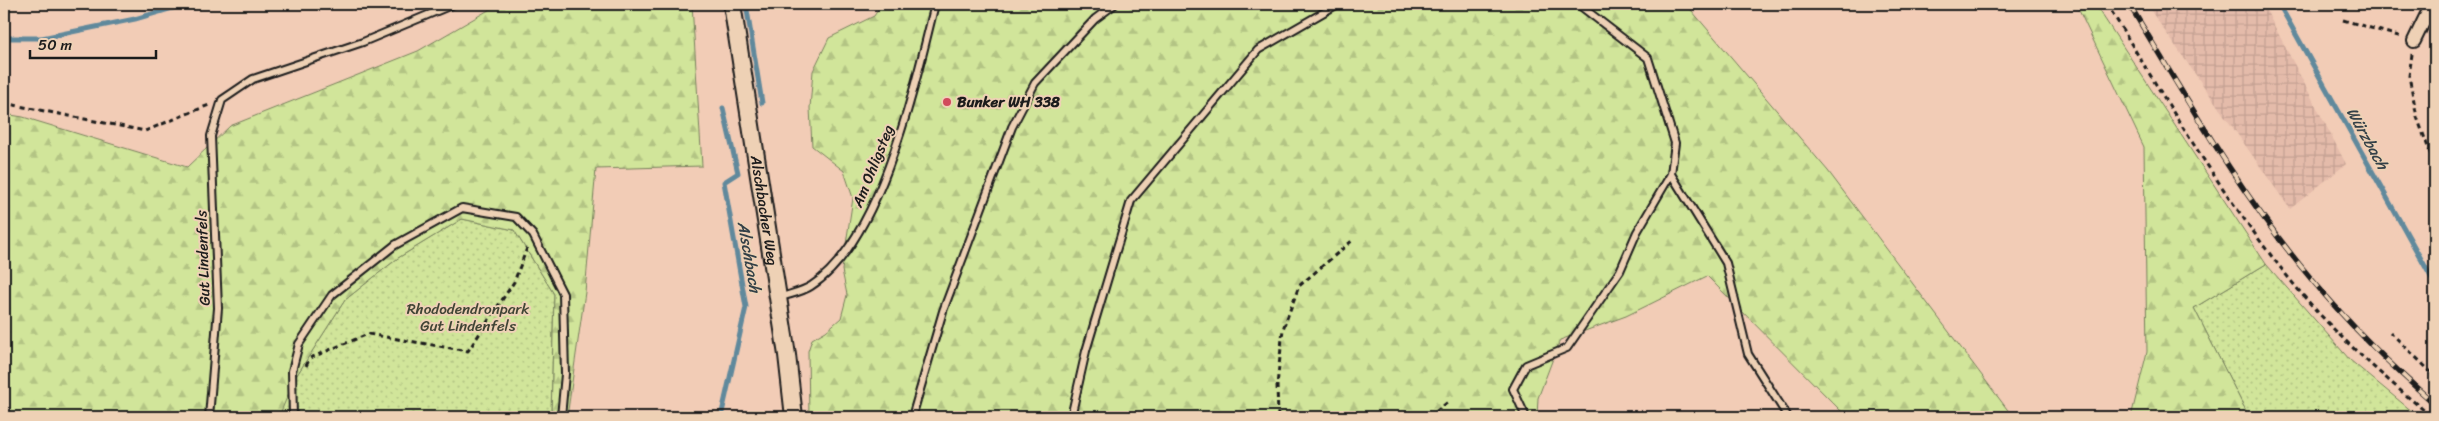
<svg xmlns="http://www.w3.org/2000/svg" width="2439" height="421" viewBox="0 0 2439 421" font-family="Sriracha,sans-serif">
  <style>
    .industrial { fill: url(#industrial-grid) }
    .green { fill: url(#green-dots); stroke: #76805b }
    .forest { fill: url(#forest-firs); stroke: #76805b }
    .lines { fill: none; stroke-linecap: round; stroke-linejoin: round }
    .stream { stroke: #61899c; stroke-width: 5 }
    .service-casing { stroke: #1c1c1c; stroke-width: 10 }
    .minor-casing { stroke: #1c1c1c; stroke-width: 16 }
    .tertiary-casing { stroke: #1c1c1c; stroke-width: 20 }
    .path { stroke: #1c1c1c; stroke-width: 3; stroke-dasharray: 5 4; stroke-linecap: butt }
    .service { stroke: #eed1b5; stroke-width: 6 }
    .minor { stroke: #eed1b5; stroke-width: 12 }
    .tertiary { stroke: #eed1b5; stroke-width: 16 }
    .rail-casing { stroke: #1c1c1c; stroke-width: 5.5 }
    .rail { stroke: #eed1b5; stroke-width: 4; stroke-dasharray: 11; stroke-linecap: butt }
    .poi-dot { fill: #d1495b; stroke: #eed1b5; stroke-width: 2 }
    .labels { text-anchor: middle; stroke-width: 4; stroke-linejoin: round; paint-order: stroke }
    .poi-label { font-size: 15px; font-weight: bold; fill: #1c1c1c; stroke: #eed1b5; text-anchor: start }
    .street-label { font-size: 15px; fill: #1c1c1c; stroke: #eed1b5 }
    .park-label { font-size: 15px; fill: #404435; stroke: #eed1b5 }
    .water-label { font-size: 16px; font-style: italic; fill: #334047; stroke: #eed1b5 }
  </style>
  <defs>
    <pattern id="industrial-grid" width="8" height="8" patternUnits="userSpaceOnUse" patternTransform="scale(1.25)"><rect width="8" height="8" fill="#e4bbaa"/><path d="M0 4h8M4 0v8" fill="none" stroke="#c3a092"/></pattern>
    <pattern id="green-dots" width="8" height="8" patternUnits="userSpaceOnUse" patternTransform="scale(1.25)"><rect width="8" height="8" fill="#d1e59a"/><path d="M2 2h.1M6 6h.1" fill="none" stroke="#b3c484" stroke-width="1.8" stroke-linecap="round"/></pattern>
    <pattern id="forest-firs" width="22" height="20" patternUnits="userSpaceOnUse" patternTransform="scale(1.25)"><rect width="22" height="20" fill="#d1e59a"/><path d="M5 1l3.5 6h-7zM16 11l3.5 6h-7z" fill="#b3c484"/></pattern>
  </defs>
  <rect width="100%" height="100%" fill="#f2ccb6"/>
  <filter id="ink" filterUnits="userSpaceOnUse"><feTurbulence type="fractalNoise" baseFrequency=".02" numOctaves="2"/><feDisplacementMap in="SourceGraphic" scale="10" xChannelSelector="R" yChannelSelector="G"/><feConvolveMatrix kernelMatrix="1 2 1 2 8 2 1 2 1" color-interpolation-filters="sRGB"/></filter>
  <g filter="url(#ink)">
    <path class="industrial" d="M 2146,4 L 2263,4 L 2346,164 L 2290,209 Z"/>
    <path class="green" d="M 462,219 L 514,230 L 554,294 L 551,417 L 281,417 L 279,414 L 295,378 L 345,300 L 398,258 Z
      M 2266,264 L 2350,360 L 2419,417 L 2249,417 L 2194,308 Z"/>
    <path class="forest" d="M 499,4 L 692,4 L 702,166 L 596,169 L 585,292 L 567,417 L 551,417 L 554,294 L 514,230 L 462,219 L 398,258 L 345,300 L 295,378 L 280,414 L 281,417 L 4,417 L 4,114 L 23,117 L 187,167 L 230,126 L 418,51 Z
      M 882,4 L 1686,4 L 1828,171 L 2013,417 L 1847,417 L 1707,276 L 1626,316 L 1560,340 L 1538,398 L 1537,417 L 809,417 L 808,351 L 812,339 L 826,331 L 841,318 L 847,295 L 842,270 L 853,198 L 844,171 L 812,146 L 810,108 L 813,71 L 829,38 L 874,16 Z
      M 2076,4 L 2095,4 L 2266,264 L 2194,308 L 2249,417 L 2131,417 L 2147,352 L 2144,147 Z"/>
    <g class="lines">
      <path class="stream" d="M 746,4 L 762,103
        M 2279,4 L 2435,284
        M 4,38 L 42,38 L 135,19 L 186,4
        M 721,417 L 746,307 L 724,182 L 738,173 L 723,108"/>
      <defs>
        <path id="service" d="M 1671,174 L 1726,263 L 1748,354 L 1788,417
          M 779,298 C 789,294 802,292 811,286 C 881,242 916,81 935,4
          M 209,417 L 218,308 L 211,136 L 222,100 L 253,79 L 363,42 L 454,4
          M 293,417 L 292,371 L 299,344 L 332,295 L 395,245 L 462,208 L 516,217 L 533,235 L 563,294 L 565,374 L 561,417
          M 912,417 L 943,311 L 1012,127 L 1035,83 L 1095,19 L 1115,4
          M 1071,417 L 1086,351 L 1131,201 L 1258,50 L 1338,4
          M 1526,417 L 1513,389 L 1526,365 L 1567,348 L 1620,271 L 1637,232 L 1671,174 L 1675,143 L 1648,58 L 1578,4"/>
        <path id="minor" d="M 2414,41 L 2432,4"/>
        <g id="tertiary">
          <path id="s1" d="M 732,4 L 787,355 L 794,417"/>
        </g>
      </defs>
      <use href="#service" class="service-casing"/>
      <use href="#minor" class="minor-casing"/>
      <use href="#tertiary" class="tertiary-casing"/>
      <path class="path" d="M 2107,4 C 2166,101 2224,199 2296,287 C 2336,336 2384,377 2432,417
        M 2343,20 L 2402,37
        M 2412,54 L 2409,76 L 2417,117 L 2435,166
        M 4,103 L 145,131 L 209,105
        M 2390,332 L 2435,376
        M 306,366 L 310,358 L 368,334 L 468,351 L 514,282 L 527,248
        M 1278,417 L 1277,385 L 1283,329 L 1299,286 L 1354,239
        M 1429,417 L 1448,402"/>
      <use href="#service" class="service"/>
      <use href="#minor" class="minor"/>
      <use href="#tertiary" class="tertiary"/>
      <defs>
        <path id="rail" d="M 2129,4 C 2186,98 2241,196 2313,281 C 2350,325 2391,366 2435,404"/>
      </defs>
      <use href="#rail" class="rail-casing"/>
      <use href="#rail" class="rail"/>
    </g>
  </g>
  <circle class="poi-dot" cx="947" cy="102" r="5"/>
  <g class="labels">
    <g class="poi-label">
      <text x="957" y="107">Bunker WH 338</text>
    </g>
    <g class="street-label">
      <text transform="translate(873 166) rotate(-68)" y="5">Am Ohligsteg</text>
      <text dy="5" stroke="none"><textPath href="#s1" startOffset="209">Alschbacher Weg</textPath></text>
      <text transform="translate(203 258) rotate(-92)" y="5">Gut Lindenfels</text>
    </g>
    <g class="park-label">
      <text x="468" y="314">Rhododendronpark<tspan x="468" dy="17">Gut Lindenfels</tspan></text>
    </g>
    <g class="water-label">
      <text transform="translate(2368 138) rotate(61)" y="6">Würzbach</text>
      <text transform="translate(750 257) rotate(80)" y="6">Alschbach</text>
    </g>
  </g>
  <rect width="2439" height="421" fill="none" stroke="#eed1b5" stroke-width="20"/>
  <rect x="10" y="10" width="2419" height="401" fill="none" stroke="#1c1c1c" stroke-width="2" filter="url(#ink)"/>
  <path d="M30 50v8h126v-8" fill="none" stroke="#1c1c1c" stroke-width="2.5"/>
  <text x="38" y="50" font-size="15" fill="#1c1c1c" stroke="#eed1b5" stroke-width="4" paint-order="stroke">50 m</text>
</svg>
